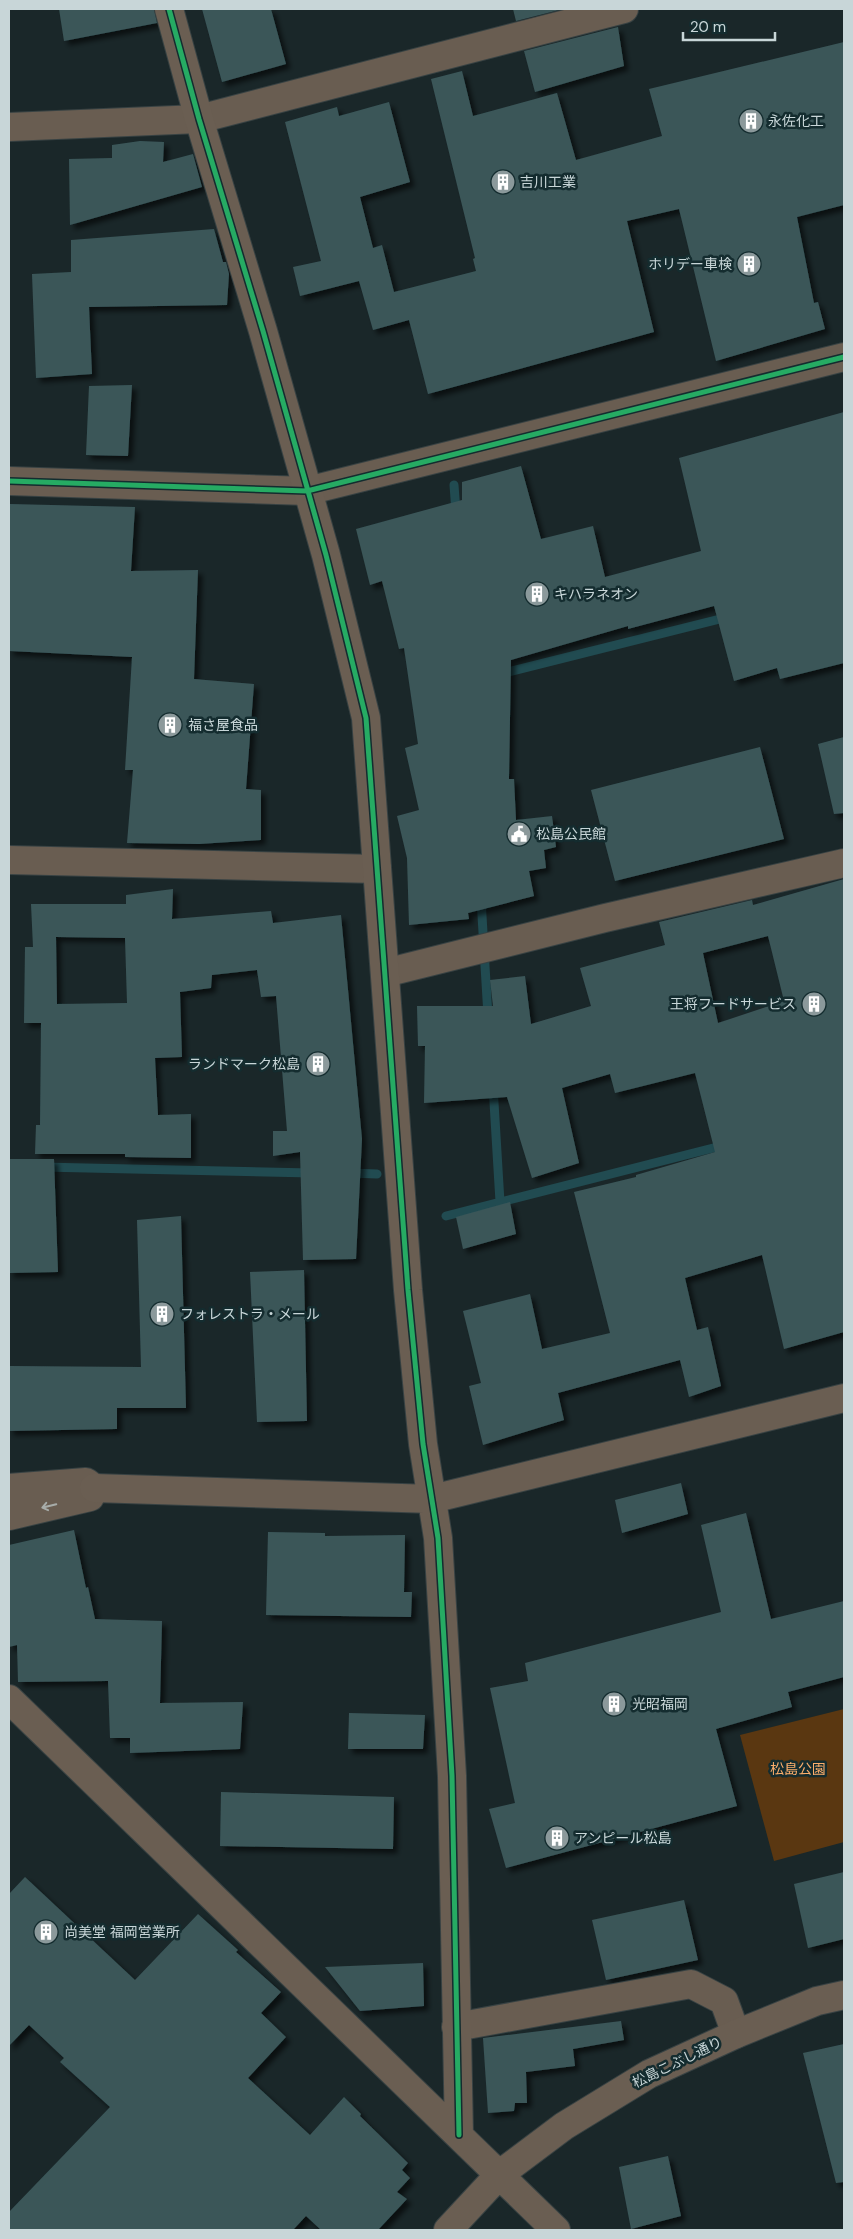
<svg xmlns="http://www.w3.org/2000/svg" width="853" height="2239" viewBox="0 0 853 2239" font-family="'DM Sans','Noto Sans JP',sans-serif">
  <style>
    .green { fill: #5a3711 }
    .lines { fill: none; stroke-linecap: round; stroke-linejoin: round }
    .stream { stroke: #214b51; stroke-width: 9 }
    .building { fill: #3a5659; fill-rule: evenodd; filter: url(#shadow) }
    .street-casing { stroke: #384243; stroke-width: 30 }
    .secondary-casing { stroke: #384243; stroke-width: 30 }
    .street { stroke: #695d51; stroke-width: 28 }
    .secondary { stroke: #6a5e52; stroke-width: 28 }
    .cycleway-casing { stroke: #142c2f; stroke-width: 8 }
    .cycleway { stroke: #26ab63; stroke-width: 5 }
    .oneway { stroke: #a7aca9 }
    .labels { text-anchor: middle; stroke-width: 5; stroke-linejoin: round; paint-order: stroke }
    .poi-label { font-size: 14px; fill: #c8d6d8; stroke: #142c2f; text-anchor: start }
    .park-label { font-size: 14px; fill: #fcae6b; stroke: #142c2f }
    .street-label { font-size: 14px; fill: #c8d6d8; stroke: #142c2f }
  </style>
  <defs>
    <filter id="shadow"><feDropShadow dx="4.5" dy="4.5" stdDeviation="2.5" flood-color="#0009"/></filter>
  </defs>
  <rect width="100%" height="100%" fill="#1a2729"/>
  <path class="green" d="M 844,1709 L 844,1842 L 774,1861 L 740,1735 Z"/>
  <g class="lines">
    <path class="stream" d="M 454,485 L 456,512
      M 500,674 L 728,617
      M 481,899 L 488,1016
      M 493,1086 L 500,1202
      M 42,1167 L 312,1173
      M 350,1173 L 377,1174
      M 446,1216 L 725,1145"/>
  </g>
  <path class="building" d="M 59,9 L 154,9 L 157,23 L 64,41 Z
    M 202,9 L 271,9 L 286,64 L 222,82 Z
    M 513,9 L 563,9 L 516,21 Z
    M 618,27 L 624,66 L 535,92 L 524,51 Z
    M 844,42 L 844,205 L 797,217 L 814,303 L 818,302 L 825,329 L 716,361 L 679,209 L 627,221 L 654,332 L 428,394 L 409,320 L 373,330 L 359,281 L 300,296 L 293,267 L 321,261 L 285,122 L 337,107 L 339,116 L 389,102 L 410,182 L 360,197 L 373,248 L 382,245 L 394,292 L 476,271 L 473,259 L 475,258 L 431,79 L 462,71 L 473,116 L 557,93 L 576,160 L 662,136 L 649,89 Z
    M 140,141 L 164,142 L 163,162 L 193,154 L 202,187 L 70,225 L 69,159 L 112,158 L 112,145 Z
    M 214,229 L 223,262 L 226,262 L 229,274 L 227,305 L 89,307 L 92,374 L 36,378 L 32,274 L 71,272 L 71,240 Z
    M 132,385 L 128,456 L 86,455 L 89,386 Z
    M 844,412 L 844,663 L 780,679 L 777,668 L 734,681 L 714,606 L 628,629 L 628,626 L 511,660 L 509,779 L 514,779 L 516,820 L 552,816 L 556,847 L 544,850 L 546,868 L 529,871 L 534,896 L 468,913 L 469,919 L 409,925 L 407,858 L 397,816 L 419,810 L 405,748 L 418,744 L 404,648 L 399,649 L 382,581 L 370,585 L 356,529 L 462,500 L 462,482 L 521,466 L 541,539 L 593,526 L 605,577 L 701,551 L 679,458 Z
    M 10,504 L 135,507 L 131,571 L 198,570 L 194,679 L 254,684 L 246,789 L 261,790 L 261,840 L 199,844 L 127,843 L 133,770 L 125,770 L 132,657 L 9,651 Z
    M 844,737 L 844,813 L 834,814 L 818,744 Z
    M 760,747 L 784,839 L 615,881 L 591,790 Z
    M 844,879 L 844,1332 L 784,1349 L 762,1255 L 685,1278 L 697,1330 L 708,1327 L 721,1386 L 689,1397 L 680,1360 L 558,1393 L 564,1420 L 483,1445 L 469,1386 L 481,1383 L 463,1311 L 530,1294 L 542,1349 L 610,1333 L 574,1192 L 636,1177 L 636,1175 L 715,1152 L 695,1073 L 615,1093 L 610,1074 L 562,1088 L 579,1163 L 532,1178 L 507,1097 L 424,1103 L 425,1046 L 418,1046 L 417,1006 L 493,1006 L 490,980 L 525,976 L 531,1024 L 591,1006 L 580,968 L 665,945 L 659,922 L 752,900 L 753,905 ZM 768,936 L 784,1001 L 718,1023 L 703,953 Z
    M 173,889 L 172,919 L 271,911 L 273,923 L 341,915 L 362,1139 L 356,1259 L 303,1260 L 300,1152 L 273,1156 L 273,1131 L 287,1131 L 276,996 L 261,997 L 257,970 L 212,975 L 211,988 L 180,992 L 182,1057 L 155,1058 L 158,1115 L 191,1114 L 191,1158 L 125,1157 L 125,1154 L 35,1154 L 36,1125 L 40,1125 L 41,1023 L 24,1023 L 25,947 L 33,947 L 31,904 L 126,904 L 126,895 ZM 56,937 L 125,938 L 127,1003 L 57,1004 Z
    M 9,1159 L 54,1159 L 58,1272 L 9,1273 Z
    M 510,1202 L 516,1234 L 463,1249 L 456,1217 Z
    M 181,1216 L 186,1408 L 117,1408 L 117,1429 L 9,1431 L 9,1366 L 141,1367 L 137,1220 Z
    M 304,1270 L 307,1421 L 257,1422 L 250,1272 Z
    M 681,1483 L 688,1514 L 622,1533 L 615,1500 Z
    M 746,1513 L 771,1619 L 844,1601 L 844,1677 L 788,1692 L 792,1707 L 716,1729 L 737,1806 L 506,1868 L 489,1809 L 515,1803 L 490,1688 L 528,1681 L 525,1663 L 721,1612 L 701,1525 Z
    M 74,1530 L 86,1588 L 88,1587 L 95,1619 L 162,1621 L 160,1703 L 243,1702 L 240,1749 L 130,1753 L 130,1738 L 110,1738 L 108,1681 L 18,1682 L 17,1645 L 9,1647 L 9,1545 Z
    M 268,1532 L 325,1533 L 325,1536 L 405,1535 L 404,1592 L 412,1592 L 411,1617 L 266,1615 Z
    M 349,1713 L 425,1715 L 423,1749 L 348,1749 Z
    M 221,1792 L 394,1797 L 393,1849 L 220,1846 Z
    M 844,1872 L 844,1939 L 808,1948 L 794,1884 Z
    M 25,1877 L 135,1980 L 198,1914 L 238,1950 L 236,1952 L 281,1992 L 261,2013 L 286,2037 L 248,2078 L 310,2135 L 344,2097 L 361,2114 L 360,2116 L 408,2163 L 402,2170 L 410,2178 L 397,2192 L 407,2199 L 378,2230 L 321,2230 L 306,2216 L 293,2230 L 9,2230 L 9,2212 L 110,2107 L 60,2062 L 64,2058 L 29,2025 L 9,2046 L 9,1894 Z
    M 684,1900 L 698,1960 L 606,1980 L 592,1920 Z
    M 423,1963 L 424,2006 L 360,2011 L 325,1967 Z
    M 621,2021 L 624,2040 L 573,2049 L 575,2066 L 526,2072 L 527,2103 L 515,2103 L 514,2111 L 488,2113 L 483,2038 Z
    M 844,2044 L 844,2182 L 836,2183 L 803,2053 Z
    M 668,2156 L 681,2216 L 631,2229 L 619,2167 Z"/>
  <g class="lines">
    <defs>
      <path id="street" d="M 9,127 L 199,119 L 624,9
        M 9,481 L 307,491 L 844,357
        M 9,860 L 377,869
        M 385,973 L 605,918 L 844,863
        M 9,1488 L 86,1482 L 94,1488 L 90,1497 L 9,1516
        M 456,2027 L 691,1984 L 724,2001 L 736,2034"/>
      <path id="secondary" d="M 169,9 L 199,119 L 263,331 L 326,555 L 366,718 L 408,1290 L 423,1444 L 438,1538 L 452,1776 L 459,2135
        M 94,1488 L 432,1499 L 844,1398
        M 9,1699 L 556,2230
        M 448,2230 L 500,2174 L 564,2126 L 649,2074 L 736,2034 L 817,2001 L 844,1995"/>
    </defs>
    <use href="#street" class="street-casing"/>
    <use href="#secondary" class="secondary-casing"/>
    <use href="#street" class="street"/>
    <use href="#secondary" class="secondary"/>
    <defs>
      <path id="cycleway" d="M 169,9 L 199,119 L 263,331 L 326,555 L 366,718 L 408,1290 L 423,1444 L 438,1538 L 452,1776 L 459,2135
        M 9,481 L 307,491 L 844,357"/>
    </defs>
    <use href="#cycleway" class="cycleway-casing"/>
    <use href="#cycleway" class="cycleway"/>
  </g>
  <defs><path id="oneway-shaft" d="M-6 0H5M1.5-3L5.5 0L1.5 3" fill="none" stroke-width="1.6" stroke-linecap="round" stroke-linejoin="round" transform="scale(1.25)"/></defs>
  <use class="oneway" href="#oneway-shaft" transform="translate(49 1506) rotate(166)"/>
  <defs>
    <symbol id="building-disc" viewBox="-11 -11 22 22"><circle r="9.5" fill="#8b999b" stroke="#142c2f"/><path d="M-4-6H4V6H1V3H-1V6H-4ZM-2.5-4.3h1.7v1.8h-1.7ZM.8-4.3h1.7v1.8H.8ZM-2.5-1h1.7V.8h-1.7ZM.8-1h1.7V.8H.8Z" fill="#fff"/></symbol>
    <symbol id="civic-disc" viewBox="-11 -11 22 22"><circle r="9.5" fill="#8b999b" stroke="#142c2f"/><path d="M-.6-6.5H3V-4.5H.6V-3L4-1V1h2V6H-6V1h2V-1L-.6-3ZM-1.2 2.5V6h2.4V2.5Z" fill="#fff"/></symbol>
  </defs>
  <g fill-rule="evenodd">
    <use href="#building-disc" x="737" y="107" width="28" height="28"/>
    <use href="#building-disc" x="489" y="168" width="28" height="28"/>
    <use href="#building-disc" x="735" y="250" width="28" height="28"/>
    <use href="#building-disc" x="523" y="580" width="28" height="28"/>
    <use href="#building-disc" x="156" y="711" width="28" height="28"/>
    <use href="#civic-disc" x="505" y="820" width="28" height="28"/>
    <use href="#building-disc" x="800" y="990" width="28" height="28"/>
    <use href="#building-disc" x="304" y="1050" width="28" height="28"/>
    <use href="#building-disc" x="148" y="1300" width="28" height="28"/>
    <use href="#building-disc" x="600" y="1690" width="28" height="28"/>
    <use href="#building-disc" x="543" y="1824" width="28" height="28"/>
    <use href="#building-disc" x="32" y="1918" width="28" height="28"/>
  </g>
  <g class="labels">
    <g class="poi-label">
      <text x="768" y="126">永佐化工</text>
      <text x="520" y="187">吉川工業</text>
      <text x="732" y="269" text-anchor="end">ホリデー車検</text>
      <text x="554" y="599">キハラネオン</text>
      <text x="188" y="730">福さ屋食品</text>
      <text x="536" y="839">松島公民館</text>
      <text x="796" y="1009" text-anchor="end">王将フードサービス</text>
      <text x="300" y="1069" text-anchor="end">ランドマーク松島</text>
      <text x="180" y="1319">フォレストラ・メール</text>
      <text x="632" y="1709">光昭福岡</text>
      <text x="574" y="1843">アンピール松島</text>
      <text x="64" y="1937">尚美堂 福岡営業所</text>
    </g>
    <g class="park-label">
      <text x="798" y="1774">松島公園</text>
    </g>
    <g class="street-label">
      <text transform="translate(677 2062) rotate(-26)" y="5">松島こぶし通り</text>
    </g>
  </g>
  <rect width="853" height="2239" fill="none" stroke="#c8d6d8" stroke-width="20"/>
  <path d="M683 32v8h92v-8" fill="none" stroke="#c8d6d8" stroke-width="2.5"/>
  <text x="690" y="32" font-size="15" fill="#c8d6d8" stroke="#142c2f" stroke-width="4" paint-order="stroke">20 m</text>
</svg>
